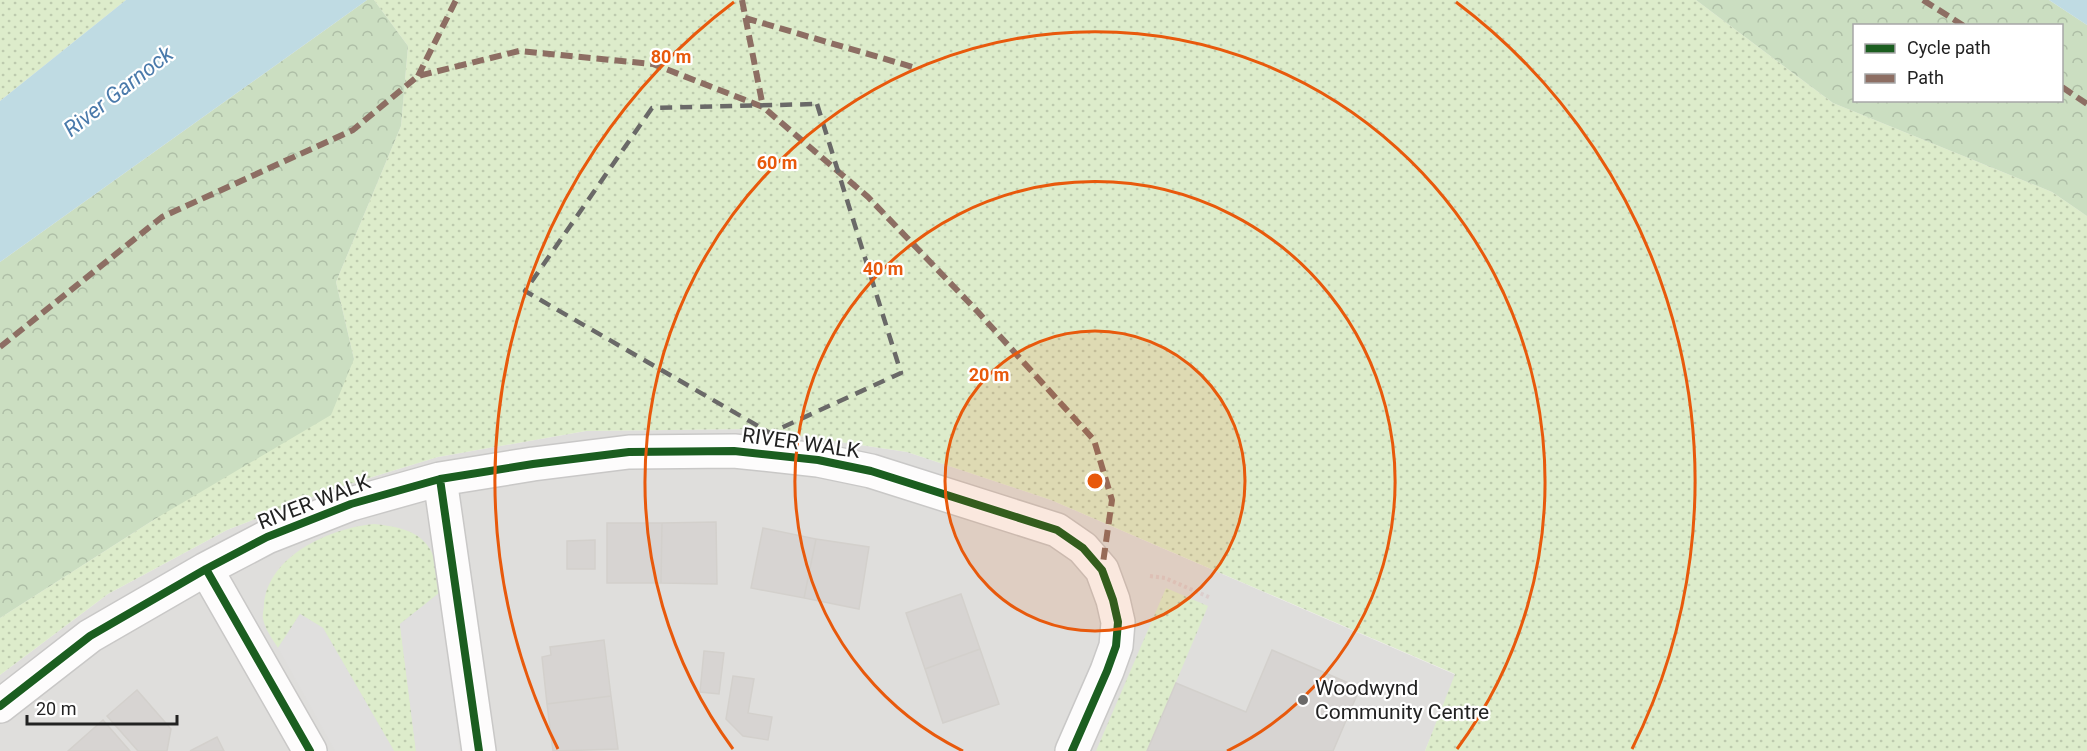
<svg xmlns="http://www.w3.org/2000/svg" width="2087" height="751" viewBox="0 0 2087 751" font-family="Roboto,sans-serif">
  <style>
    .residential { fill: #dfdedc }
    .grass { fill: url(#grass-dots) }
    .forest { fill: url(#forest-crowns); fill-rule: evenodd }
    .parking { fill: #e0dfde }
    .water { fill: #bfdbe3 }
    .building { fill: #d7d4d2; stroke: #d3d0cc; stroke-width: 1.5 }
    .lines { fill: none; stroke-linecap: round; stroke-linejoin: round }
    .street-casing { stroke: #c9c8c7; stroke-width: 36 }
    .path { stroke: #dccecd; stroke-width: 4; stroke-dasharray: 3 3; stroke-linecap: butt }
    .street { stroke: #fdfcfc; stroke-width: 33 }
    .quiet { stroke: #8d6e63; stroke-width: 6; stroke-dasharray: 12 6; stroke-linecap: butt }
    .cycleway-casing { stroke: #fff; stroke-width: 11 }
    .cycleway { stroke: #1b5e20; stroke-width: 8 }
    .marked { fill: none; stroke: #6a6968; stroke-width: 4.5; stroke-dasharray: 12 8; stroke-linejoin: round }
    .ring { fill: none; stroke: #e8590c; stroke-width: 3 }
    .poi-dot { fill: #6a6968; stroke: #fff; stroke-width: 2 }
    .labels { text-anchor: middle; stroke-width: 4.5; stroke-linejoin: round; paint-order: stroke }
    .street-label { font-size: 21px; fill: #222; stroke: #fff }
    .poi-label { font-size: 21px; fill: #222; stroke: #fff; text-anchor: start }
    .water-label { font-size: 22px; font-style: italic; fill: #4a7aab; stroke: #fff }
    .centre { fill: #e8590c; stroke: #fff; stroke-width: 3 }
    .ring-label { font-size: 18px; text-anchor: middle; font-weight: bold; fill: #e8590c; stroke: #fff; stroke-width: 4.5; stroke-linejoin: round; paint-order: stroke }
  </style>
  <defs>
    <pattern id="grass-dots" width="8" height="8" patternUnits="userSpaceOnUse" patternTransform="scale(1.5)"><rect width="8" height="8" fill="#ddeccb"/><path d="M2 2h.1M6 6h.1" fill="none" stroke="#bdcaae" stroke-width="1.8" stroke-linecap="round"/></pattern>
    <pattern id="forest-crowns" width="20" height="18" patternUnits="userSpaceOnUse" patternTransform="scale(1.5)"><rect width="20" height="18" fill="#cbdec1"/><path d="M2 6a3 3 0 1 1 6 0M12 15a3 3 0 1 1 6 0" fill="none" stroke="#aebea6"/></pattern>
  </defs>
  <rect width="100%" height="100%" fill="#f0eeeb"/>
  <path class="residential" d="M 754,429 L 907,452 L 1051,500 L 1456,675 L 1425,751 L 0,751 L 0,675 L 108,594 L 227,530 L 330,490 L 438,457 L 586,431 Z"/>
  <path class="grass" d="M 0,0 L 126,0 L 0,101 Z
    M 374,0 L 1696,0 L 1833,103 L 2052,192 L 2087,216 L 2087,751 L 1425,751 L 1455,674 L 1051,500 L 907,452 L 754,429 L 586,431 L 438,457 L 330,490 L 227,530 L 108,594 L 0,675 L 0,618 L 155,519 L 354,359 L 336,282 L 401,126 L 408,46 Z
    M 374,524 C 423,529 434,542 443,590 L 400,624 L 416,751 L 394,751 L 323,628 L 300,614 L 278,648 C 273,640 265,629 263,619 C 262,615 264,609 264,605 C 268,555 331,528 374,524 Z
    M 1166,588 L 1208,606 L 1147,751 L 1096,751 Z"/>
  <path class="forest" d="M 367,0 L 374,0 L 408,46 L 401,126 L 336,282 L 354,359 L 331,415 L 155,519 L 0,618 L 0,262 Z
    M 1696,0 L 2049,0 L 2087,25 L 2087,216 L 2052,192 L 1833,103 ZM 1854,26 L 2062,26 L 2062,100 L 1854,100 Z"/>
  <path class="parking" d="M 443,590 L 459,751 L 416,751 L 400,624 Z
    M 300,614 L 323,628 L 394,751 L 335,751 L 278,648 Z"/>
  <path class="water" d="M 126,0 L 367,0 L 0,262 L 0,101 Z
    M 2049,0 L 2087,0 L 2087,25 Z"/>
  <path class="building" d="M 716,522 L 717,584 L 661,583 L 662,523 Z
    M 607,523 L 662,523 L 661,583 L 607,583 Z
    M 763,528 L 816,539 L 804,598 L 751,588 Z
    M 816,539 L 869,547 L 859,609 L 804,598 Z
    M 595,540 L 595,569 L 567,569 L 567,541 Z
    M 961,594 L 980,649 L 925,669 L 906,613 Z
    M 604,640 L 611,696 L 547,704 L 542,657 L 551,655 L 550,647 Z
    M 980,649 L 999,704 L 943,723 L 925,669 Z
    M 1272,650 L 1360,688 L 1333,751 L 1147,751 L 1176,683 L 1246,712 Z
    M 704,651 L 724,653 L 719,694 L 700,692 Z
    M 733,676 L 754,679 L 748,713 L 772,717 L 768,740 L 743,736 L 726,719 Z
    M 137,690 L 171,729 L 167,751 L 138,751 L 107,716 Z
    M 611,696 L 618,749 L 553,751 L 547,704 Z
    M 103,720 L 130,751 L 68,751 Z
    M 217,737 L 224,751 L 190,751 Z"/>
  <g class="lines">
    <defs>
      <path id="street" d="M 440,479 L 479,751
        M 206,569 L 310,751
        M 0,706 L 90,636 L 206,569 L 267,537 L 351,504 L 440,479 L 533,464 L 629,452 L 734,451 L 818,460 L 871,471 L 1057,530 L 1083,548 L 1102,570 L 1113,600 L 1118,622 L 1116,646 L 1107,671 L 1072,751"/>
    </defs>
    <use href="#street" class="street-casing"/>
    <path class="path" d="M 1150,576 L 1165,578 L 1211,598"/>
    <use href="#street" class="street"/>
    <path class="quiet" d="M 742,0 L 763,107
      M 1923,0 L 1964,26
      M 745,18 L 916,68
      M 418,76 L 456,0
      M 2062,87 L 2087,104
      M 0,347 L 162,217 L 353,130 L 418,76 L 519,51 L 653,64 L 763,107 L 868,197 L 978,312 L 1094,440 L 1112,500 L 1102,570"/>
    <defs>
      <path id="cycleway" d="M 440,479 L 479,751
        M 206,569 L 310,751
        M 0,706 L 90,636 L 206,569 L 267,537 L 351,504 L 440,479 L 533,464 L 629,452 L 734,451 L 818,460 L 871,471 L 1057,530 L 1083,548 L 1102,570 L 1113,600 L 1118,622 L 1116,646 L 1107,671 L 1072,751"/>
    </defs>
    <use href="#cycleway" class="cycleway-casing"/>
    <use href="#cycleway" class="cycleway"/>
  </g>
  <path class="marked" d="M 817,104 L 901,373 L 770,433 L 525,291 L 652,108 Z"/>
  <circle cx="1095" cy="481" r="150" fill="#e8590c" fill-opacity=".12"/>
  <g class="ring">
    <circle cx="1095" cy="481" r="150"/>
    <path d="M963 751A300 300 0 1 1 1227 751"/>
    <path d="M733 749A450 450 0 1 1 1457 749"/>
    <path d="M558 749A600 600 0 0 1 734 2M1456 2A600 600 0 0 1 1632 749"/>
  </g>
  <circle class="poi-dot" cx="1303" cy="700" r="6"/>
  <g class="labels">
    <g class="street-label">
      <text transform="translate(801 443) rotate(8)" y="7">RIVER WALK</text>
      <text transform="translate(314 502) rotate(-21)" y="7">RIVER WALK</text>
    </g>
    <g class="poi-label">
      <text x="1315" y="695">Woodwynd<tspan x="1315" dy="24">Community Centre</tspan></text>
    </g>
    <g class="water-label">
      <text transform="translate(118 91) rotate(-38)" y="8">River Garnock</text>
    </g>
  </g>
  <circle cx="1095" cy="481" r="9" class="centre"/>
  <g class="ring-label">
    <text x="671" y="63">80 m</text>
    <text x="777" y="169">60 m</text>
    <text x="883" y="275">40 m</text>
    <text x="989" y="381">20 m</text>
  </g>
  <rect x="1853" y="24" width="210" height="78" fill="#ffffff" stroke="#a7a7a7" stroke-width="1.5"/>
  <rect x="1865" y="44" width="30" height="9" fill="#1b5e20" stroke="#a7a7a7" stroke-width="1.5"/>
  <text x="1907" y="54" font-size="18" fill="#222222">Cycle path</text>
  <rect x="1865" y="74" width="30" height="9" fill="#8d6e63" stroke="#a7a7a7" stroke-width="1.5"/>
  <text x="1907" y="84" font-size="18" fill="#222222">Path</text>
  <path d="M27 715v9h150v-9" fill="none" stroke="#222222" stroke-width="3"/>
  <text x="36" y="715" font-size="18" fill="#222222" stroke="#ffffff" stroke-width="4.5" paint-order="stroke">20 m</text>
</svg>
